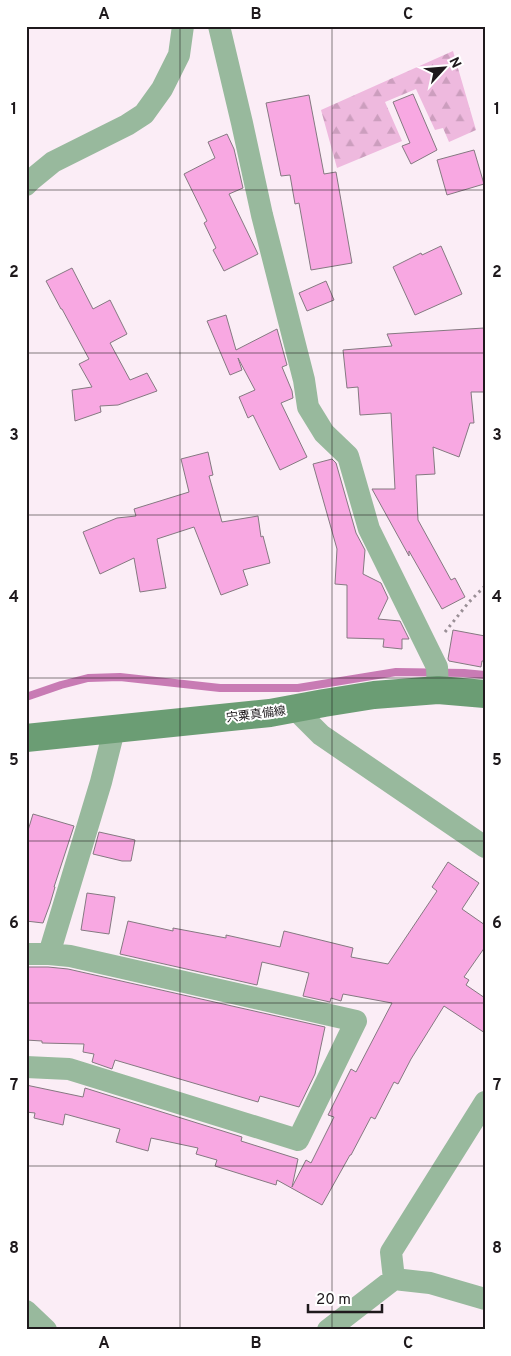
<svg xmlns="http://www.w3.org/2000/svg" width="511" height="1356" viewBox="0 0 511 1356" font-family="Overpass,'Noto Sans JP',sans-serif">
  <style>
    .forest { fill: url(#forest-firs) }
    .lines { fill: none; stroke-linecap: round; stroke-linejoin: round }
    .stream { stroke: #c87bb4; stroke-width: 8 }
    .building { fill: #f8a8e2; stroke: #857981 }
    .path { stroke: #9a8f96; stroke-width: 3; stroke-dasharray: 2.5 4; stroke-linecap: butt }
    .minor { stroke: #98b99d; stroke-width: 22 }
    .secondary { stroke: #6b9d74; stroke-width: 28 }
    .grid { fill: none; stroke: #1e191c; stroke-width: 1; stroke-opacity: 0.55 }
    .labels { text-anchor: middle; stroke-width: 4; stroke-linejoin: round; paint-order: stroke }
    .street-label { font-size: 12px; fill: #1e191c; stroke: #fff }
    .neatline { fill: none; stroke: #1e191c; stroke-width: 2 }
    .grid-label { font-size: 16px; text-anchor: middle; font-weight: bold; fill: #1e191c }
  </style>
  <defs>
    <pattern id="forest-firs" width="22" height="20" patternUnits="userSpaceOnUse" patternTransform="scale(1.25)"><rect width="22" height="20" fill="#eeb9de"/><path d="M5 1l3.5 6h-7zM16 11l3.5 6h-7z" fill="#cc9ebe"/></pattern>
  </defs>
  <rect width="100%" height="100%" fill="#fbedf6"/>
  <path class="forest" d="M 453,51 L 476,130 L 449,142 L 443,128 L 435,130 L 416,89 L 385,102 L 402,141 L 337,168 L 321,110 Z"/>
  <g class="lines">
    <path class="stream" d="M 26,697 L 61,685 L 88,678 L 120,677 L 220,688 L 298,688 L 396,672 L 464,673 L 485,675"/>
  </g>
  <path class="building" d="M 413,94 L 437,150 L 411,164 L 402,146 L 410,143 L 393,102 Z
    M 309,95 L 324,174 L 336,172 L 352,263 L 311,270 L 299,203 L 295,204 L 290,175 L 281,176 L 266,103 Z
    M 227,134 L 234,149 L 243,188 L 229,194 L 258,254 L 224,271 L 213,250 L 216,248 L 204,223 L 207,221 L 184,174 L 215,158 L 208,142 Z
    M 474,150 L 484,184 L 447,195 L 437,160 Z
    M 441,246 L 462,294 L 415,315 L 393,267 L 421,253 L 422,255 Z
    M 72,268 L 93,309 L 110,300 L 127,334 L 110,343 L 130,380 L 147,373 L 157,391 L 118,405 L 100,406 L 101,412 L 75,421 L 72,390 L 92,387 L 79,364 L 89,359 L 62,309 L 61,309 L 46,281 Z
    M 326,281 L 334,300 L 307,311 L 299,293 Z
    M 226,315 L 236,350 L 277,329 L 287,365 L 282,367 L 292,391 L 293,398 L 281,403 L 307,457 L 280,470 L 253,415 L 248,418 L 239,397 L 255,390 L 238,358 L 242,370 L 230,375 L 207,321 Z
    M 484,328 L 485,392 L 471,392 L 474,423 L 470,423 L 459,457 L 433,447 L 435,474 L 416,475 L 418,520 L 451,580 L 455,578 L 465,597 L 442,609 L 409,551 L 409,556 L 372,489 L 395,489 L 391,413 L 360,415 L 358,387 L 347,388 L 343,350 L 392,346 L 387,334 Z
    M 208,452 L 213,475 L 209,476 L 222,522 L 258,516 L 261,537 L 263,536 L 270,563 L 243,570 L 248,585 L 221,595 L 194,527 L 157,539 L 166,588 L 140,592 L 134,558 L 100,574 L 83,532 L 117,518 L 136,516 L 134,509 L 189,492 L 181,459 Z
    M 332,459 L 336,463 L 356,533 L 365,550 L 363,574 L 381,583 L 388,598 L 378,619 L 400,621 L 409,639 L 402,639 L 402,649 L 383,647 L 384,639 L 347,638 L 347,585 L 335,584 L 337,549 L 313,464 Z
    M 453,630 L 485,636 L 485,661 L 482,661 L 481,667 L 449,661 L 448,659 Z
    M 33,814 L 74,826 L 54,887 L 55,887 L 50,904 L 43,923 L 26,921 L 26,837 Z
    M 99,832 L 135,840 L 131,861 L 122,861 L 93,854 Z
    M 448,862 L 479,883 L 462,909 L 485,925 L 485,947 L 464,977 L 469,980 L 466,985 L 485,998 L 485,1033 L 444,1006 L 411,1059 L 398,1084 L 394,1082 L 375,1119 L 371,1117 L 351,1155 L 350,1155 L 322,1205 L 277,1180 L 276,1185 L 215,1166 L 217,1160 L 196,1154 L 198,1148 L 151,1138 L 148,1151 L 116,1142 L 120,1129 L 65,1114 L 63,1125 L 34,1118 L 35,1113 L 26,1112 L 26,1085 L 83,1097 L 85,1088 L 242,1137 L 241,1141 L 298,1159 L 292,1187 L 306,1160 L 311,1163 L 334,1117 L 328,1115 L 351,1069 L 356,1072 L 392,1003 L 343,994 L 341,1001 L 331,998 L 330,1002 L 303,996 L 309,973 L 262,962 L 257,985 L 120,954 L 128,921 L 173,931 L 173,928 L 226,938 L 226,935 L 280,947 L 284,931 L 353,948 L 351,957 L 388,964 L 437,891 L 432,887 Z
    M 87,893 L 115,897 L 109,934 L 81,930 Z
    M 26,967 L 48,967 L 68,969 L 325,1027 L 315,1074 L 299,1107 L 260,1096 L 258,1102 L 115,1060 L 112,1069 L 92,1062 L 94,1054 L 83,1052 L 84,1044 L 42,1043 L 42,1041 L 26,1040 Z"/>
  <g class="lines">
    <path class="path" d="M 445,632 L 469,602 L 485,586"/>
    <path class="minor" d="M 219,26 L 242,123 L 262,215 L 304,380 L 308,407 L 324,433 L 348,456 L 369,529 L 437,667 L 438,690
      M 26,185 L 31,180 L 53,162 L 127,125 L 144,114 L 162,89 L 179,55 L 183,26
      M 295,709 L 321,735 L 485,847
      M 26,954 L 49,954 L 70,956 L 356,1021 L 298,1140 L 69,1069 L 26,1067
      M 49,954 L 101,782 L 114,730
      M 394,1279 L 391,1252 L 485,1102
      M 26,1311 L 46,1330
      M 328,1330 L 394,1279 L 430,1283 L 485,1299"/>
    <path class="secondary" d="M 26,738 L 270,713 L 324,703 L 374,695 L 438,690 L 485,694"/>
  </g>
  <path class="grid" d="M 180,26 L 180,1330M 332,26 L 332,1330M 26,190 L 485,190M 26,353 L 485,353M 26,515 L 485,515M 26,678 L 485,678M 26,841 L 485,841M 26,1003 L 485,1003M 26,1166 L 485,1166"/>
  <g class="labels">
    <g class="street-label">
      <text transform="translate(256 714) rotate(-7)" y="4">宍粟真備線</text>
    </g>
  </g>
  <rect width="511" height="1356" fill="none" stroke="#ffffff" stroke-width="55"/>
  <g transform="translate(444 68) rotate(64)" stroke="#ffffff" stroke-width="4" paint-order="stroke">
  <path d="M0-4L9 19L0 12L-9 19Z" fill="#1e191c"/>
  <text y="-8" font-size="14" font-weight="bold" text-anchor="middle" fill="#1e191c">N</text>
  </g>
  <path d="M308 1304v8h74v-8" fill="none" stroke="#1e191c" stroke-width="2.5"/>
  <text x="316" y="1304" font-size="15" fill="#1e191c" stroke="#ffffff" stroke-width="4" paint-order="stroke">20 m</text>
  <rect x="28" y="28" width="456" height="1300" class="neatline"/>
  <g class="grid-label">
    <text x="104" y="19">A</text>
    <text x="256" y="19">B</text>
    <text x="408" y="19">C</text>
    <text x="14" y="114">1</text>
    <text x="497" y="114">1</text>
    <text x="14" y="277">2</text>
    <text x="497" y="277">2</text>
    <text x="14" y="440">3</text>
    <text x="497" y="440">3</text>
    <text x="14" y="602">4</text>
    <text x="497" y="602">4</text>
    <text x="14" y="765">5</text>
    <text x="497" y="765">5</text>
    <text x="14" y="928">6</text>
    <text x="497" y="928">6</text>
    <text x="14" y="1090">7</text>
    <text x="497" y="1090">7</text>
    <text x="14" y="1253">8</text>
    <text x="497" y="1253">8</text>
    <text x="104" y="1348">A</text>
    <text x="256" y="1348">B</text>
    <text x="408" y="1348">C</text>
  </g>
</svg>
